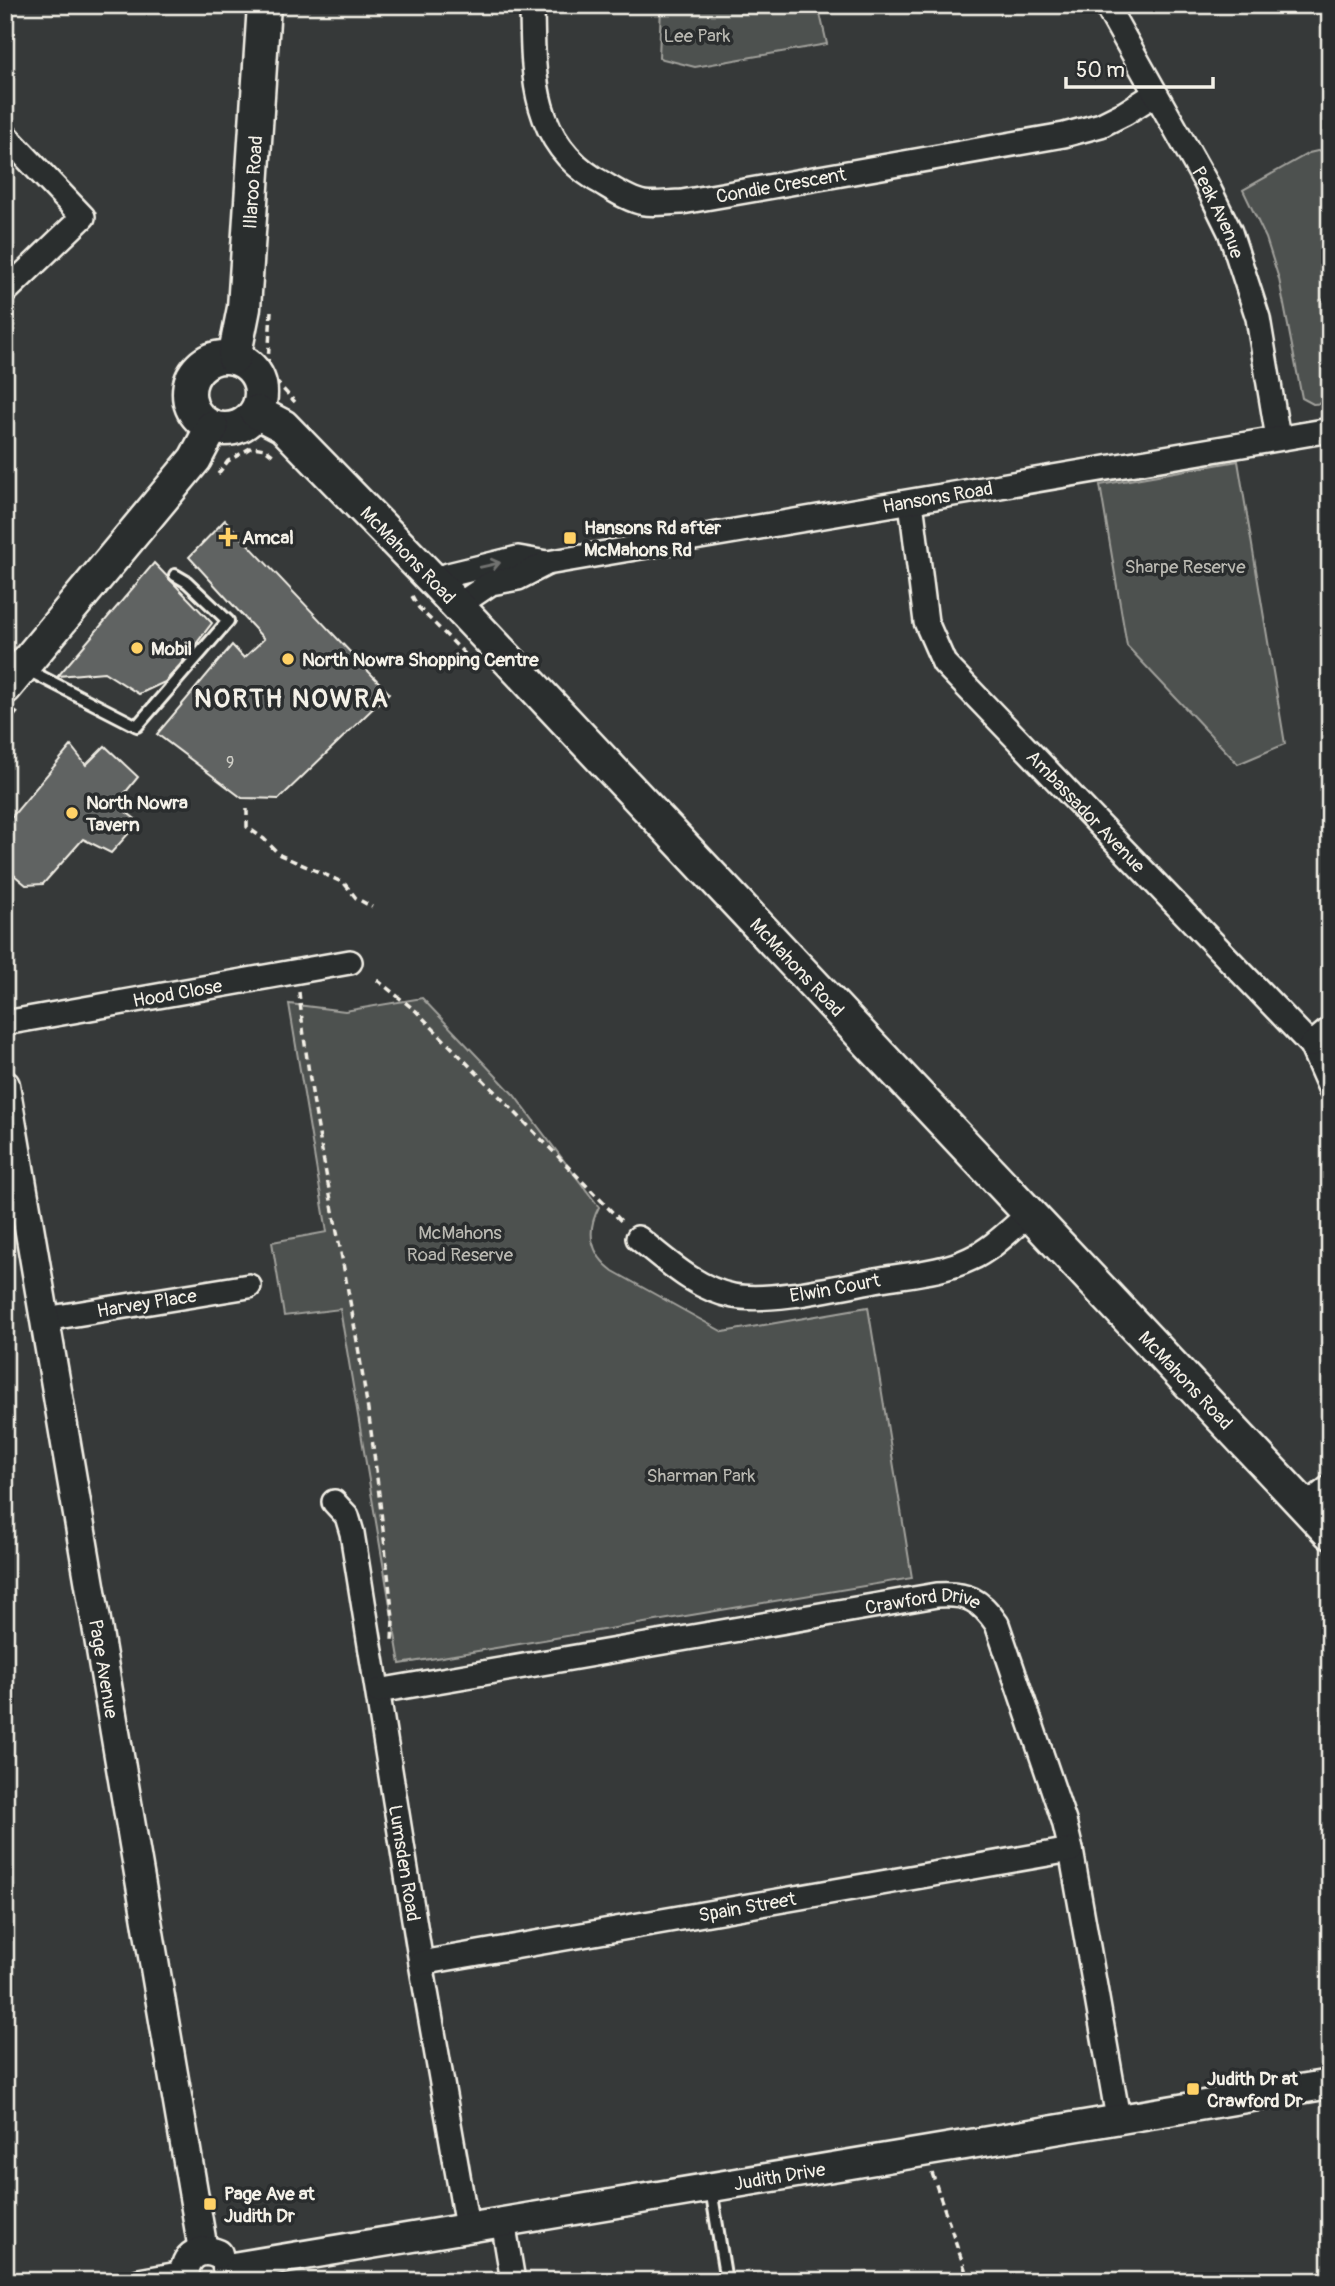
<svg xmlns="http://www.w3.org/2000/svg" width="1335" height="2286" viewBox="0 0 1335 2286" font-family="Pangolin,sans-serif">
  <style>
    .green { fill: #4e514f; stroke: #a1a19c; stroke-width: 2 }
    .building { fill: #616362; stroke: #f4f1e8; stroke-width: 2 }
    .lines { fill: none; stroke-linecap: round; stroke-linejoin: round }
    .service-casing { stroke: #f4f1e8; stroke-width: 16 }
    .minor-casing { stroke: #f4f1e8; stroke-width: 28 }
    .tertiary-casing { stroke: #f4f1e8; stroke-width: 33 }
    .secondary-casing { stroke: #f4f1e8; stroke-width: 37 }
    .path { stroke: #f4f1e8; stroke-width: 3.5; stroke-dasharray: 7 5; stroke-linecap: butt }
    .service { stroke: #2a2d2e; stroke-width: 10 }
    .minor { stroke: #2a2d2e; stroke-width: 23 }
    .tertiary { stroke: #2a2d2e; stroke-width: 28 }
    .secondary { stroke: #2a2d2e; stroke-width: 32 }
    .oneway { stroke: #71726f }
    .poi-dot { fill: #ffd166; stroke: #2a2d2e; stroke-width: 2.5 }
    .labels { text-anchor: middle; stroke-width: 7; stroke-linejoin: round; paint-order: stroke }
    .number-label { font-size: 16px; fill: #cfcec6 }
    .park-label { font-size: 19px; fill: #bab9b2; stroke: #2a2d2e }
    .street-label { font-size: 19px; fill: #f4f1e8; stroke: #2a2d2e }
    .poi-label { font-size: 19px; font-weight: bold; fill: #f4f1e8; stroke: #2a2d2e; text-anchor: start }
    .district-label { font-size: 26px; font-weight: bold; letter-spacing: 2px; fill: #f4f1e8; stroke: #2a2d2e }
  </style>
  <rect width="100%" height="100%" fill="#363939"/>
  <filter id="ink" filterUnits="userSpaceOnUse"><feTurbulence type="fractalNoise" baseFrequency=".0143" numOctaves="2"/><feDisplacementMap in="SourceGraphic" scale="14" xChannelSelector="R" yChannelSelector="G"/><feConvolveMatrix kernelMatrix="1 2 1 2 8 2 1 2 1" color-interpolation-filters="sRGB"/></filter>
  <g filter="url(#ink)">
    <path class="green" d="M 661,5 L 818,5 L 827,44 L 695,67 L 659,58 Z
      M 1330,148 L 1330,298 L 1320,300 L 1326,403 L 1313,404 L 1302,398 L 1279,279 L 1266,238 L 1243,190 L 1309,153 Z
      M 1238,461 L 1285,744 L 1238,764 L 1127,646 L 1100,485 Z
      M 422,998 L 514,1095 L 599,1207 C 586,1231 590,1254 613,1271 L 723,1332 L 868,1307 L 912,1578 L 400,1664 L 340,1309 L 284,1316 L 272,1242 L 327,1232 L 289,1004 L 345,1011 Z"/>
    <path class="building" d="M 225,520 L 389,693 L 279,799 L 242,798 L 157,734 L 232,645 L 244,658 L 264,639 L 189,557 Z
      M 154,563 L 212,623 L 179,666 L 165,682 L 139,694 L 104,672 L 58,676 Z
      M 71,746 L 86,765 L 105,746 L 138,777 L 116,804 L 139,822 L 111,853 L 83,839 L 43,884 L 26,885 L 8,870 L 6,850 L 12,843 L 5,837 L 5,825 Z"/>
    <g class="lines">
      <defs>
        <path id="service" d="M 24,668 L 137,726 L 228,621 L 187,582 L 175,575
          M 711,2189 L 726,2281"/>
        <g id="minor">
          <path id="s1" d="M 532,5 C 533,73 531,139 595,179 C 610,187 627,200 644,203 C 656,205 670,202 682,202 L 1064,135 L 1101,125 L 1125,113 L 1155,94"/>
          <path id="s2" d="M 1106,5 L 1206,183 L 1230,232 L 1258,318 L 1278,438"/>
          <path d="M 5,135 L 83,217 L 5,292"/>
          <path id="s3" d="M 911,502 L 926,622 L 944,663 L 1311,1045 L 1330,1088"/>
          <path d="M 437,584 L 448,575 L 518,558 L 547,563"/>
          <path id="s4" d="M 459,608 L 469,598 L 491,583 L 518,578 L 547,563 L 1330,430"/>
          <path id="s5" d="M 5,1023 L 350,962"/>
          <path d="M 1311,1045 L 1330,1029"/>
          <path id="s6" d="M 638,1238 C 667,1261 696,1289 733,1296 C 772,1303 841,1286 881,1279 C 910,1274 943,1272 970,1259 C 992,1249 1010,1230 1029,1214"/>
          <path id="s7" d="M 45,1319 L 249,1286"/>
          <path id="s8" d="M 334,1502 L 347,1516 L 352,1533 L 421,1963 L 467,2227"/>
          <path d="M 1306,1506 L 1330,1487"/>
          <path id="s9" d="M 378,1691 L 937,1595 C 967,1593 980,1599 997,1624 L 1064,1821 L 1071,1850 L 1118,2118"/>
          <path id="s10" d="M 421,1963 L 1071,1850"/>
          <path d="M 503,2221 L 513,2281"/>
          <path d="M 139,2281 L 184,2273"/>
        </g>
        <g id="tertiary">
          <path id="s11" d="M 5,1085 L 203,2250"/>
          <path id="s12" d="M 227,2268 L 1330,2084"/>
          <path d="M 186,2281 C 180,2259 198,2245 218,2254"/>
        </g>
        <g id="secondary">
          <circle cx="225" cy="393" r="36"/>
          <path id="s13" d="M 234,358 L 244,308 L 264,5"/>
          <path id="s14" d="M 256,412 L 283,426 L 437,584 L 1330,1533"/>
          <path d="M 5,688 L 195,459 L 212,427"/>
        </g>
      </defs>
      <use href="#service" class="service-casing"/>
      <use href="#minor" class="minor-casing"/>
      <use href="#tertiary" class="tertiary-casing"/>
      <use href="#secondary" class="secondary-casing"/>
      <path class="path" d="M 271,311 L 268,364 L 270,375 L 295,402
        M 218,474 L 228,461 L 252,447 L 265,449 L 274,456
        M 412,596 L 419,608 L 465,654
        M 5,726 L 19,710
        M 247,809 L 247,827 L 264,839 L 280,855 L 344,883 L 356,898 L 372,907
        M 5,940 L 5,952
        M 377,980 L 416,1011 L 624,1224
        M 299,992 C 312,1126 345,1257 365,1391 C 377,1466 384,1542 393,1618 L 392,1642
        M 932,2173 L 969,2281"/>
      <use href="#service" class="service"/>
      <use href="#minor" class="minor"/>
      <use href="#tertiary" class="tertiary"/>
      <use href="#secondary" class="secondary"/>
    </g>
    <defs><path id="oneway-shaft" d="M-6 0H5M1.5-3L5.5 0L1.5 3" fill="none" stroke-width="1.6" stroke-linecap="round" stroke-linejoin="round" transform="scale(1.75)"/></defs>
    <use class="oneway" href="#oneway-shaft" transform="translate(490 565) rotate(-13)"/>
  </g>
  <g class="poi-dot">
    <path d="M224.5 526.5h7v7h7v7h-7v7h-7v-7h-7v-7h7z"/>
    <rect x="563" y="531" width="14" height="14" rx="3.5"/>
    <circle cx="137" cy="648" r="7"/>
    <circle cx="288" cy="659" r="7"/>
    <circle cx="72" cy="813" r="7"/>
    <rect x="1186" y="2082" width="14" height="14" rx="3.5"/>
    <rect x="203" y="2197" width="14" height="14" rx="3.5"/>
  </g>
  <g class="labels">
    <g class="number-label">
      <text x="230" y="768">9</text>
    </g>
    <g class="park-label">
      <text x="697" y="42">Lee Park</text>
      <text x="1185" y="573">Sharpe Reserve</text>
      <text x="460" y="1239">McMahons<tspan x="460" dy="22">Road Reserve</tspan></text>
      <text x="701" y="1482">Sharman Park</text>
    </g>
    <g class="street-label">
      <text dy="7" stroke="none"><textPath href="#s13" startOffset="177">Illaroo Road</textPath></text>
      <text dy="7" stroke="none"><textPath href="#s1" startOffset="388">Condie Crescent</textPath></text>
      <text dy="7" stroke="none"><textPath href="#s2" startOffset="236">Peak Avenue</textPath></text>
      <text dy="7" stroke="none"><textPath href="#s4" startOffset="497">Hansons Road</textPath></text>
      <text dy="7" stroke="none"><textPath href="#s14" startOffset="210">McMahons Road</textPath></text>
      <text dy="7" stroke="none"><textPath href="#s3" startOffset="371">Ambassador Avenue</textPath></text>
      <text dy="7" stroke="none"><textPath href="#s14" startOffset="777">McMahons Road</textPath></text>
      <text dy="7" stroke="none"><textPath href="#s5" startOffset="175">Hood Close</textPath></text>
      <text dy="7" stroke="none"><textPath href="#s6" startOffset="215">Elwin Court</textPath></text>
      <text dy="7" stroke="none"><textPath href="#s7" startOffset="103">Harvey Place</textPath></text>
      <text dy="7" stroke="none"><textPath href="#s14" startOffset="1344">McMahons Road</textPath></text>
      <text dy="7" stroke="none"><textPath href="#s9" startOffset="553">Crawford Drive</textPath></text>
      <text dy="7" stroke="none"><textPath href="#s11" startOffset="592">Page Avenue</textPath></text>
      <text dy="7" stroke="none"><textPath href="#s8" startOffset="371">Lumsden Road</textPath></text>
      <text dy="7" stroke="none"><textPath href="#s10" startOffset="331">Spain Street</textPath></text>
      <text dy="7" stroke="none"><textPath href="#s12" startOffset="560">Judith Drive</textPath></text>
    </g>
    <g class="poi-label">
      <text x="584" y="534">Hansons Rd after<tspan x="584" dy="22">McMahons Rd</tspan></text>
      <text x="242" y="544">Amcal</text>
      <text x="151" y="655">Mobil</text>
      <text x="302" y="666">North Nowra Shopping Centre</text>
      <text x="86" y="809">North Nowra<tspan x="86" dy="22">Tavern</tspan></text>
      <text x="1207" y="2085">Judith Dr at<tspan x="1207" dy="22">Crawford Dr</tspan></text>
      <text x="224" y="2200">Page Ave at<tspan x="224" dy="22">Judith Dr</tspan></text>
    </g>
    <g class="district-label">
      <text x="292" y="707">NORTH NOWRA</text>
    </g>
  </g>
  <rect width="1335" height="2286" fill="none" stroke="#2a2d2e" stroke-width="28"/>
  <rect x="14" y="14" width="1307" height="2258" fill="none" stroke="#f4f1e8" stroke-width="2.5" filter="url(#ink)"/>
  <path d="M1066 77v10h147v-10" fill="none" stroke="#f4f1e8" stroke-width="3.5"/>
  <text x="1076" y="77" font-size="21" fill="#f4f1e8" stroke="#2a2d2e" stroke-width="5" paint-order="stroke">50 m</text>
</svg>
